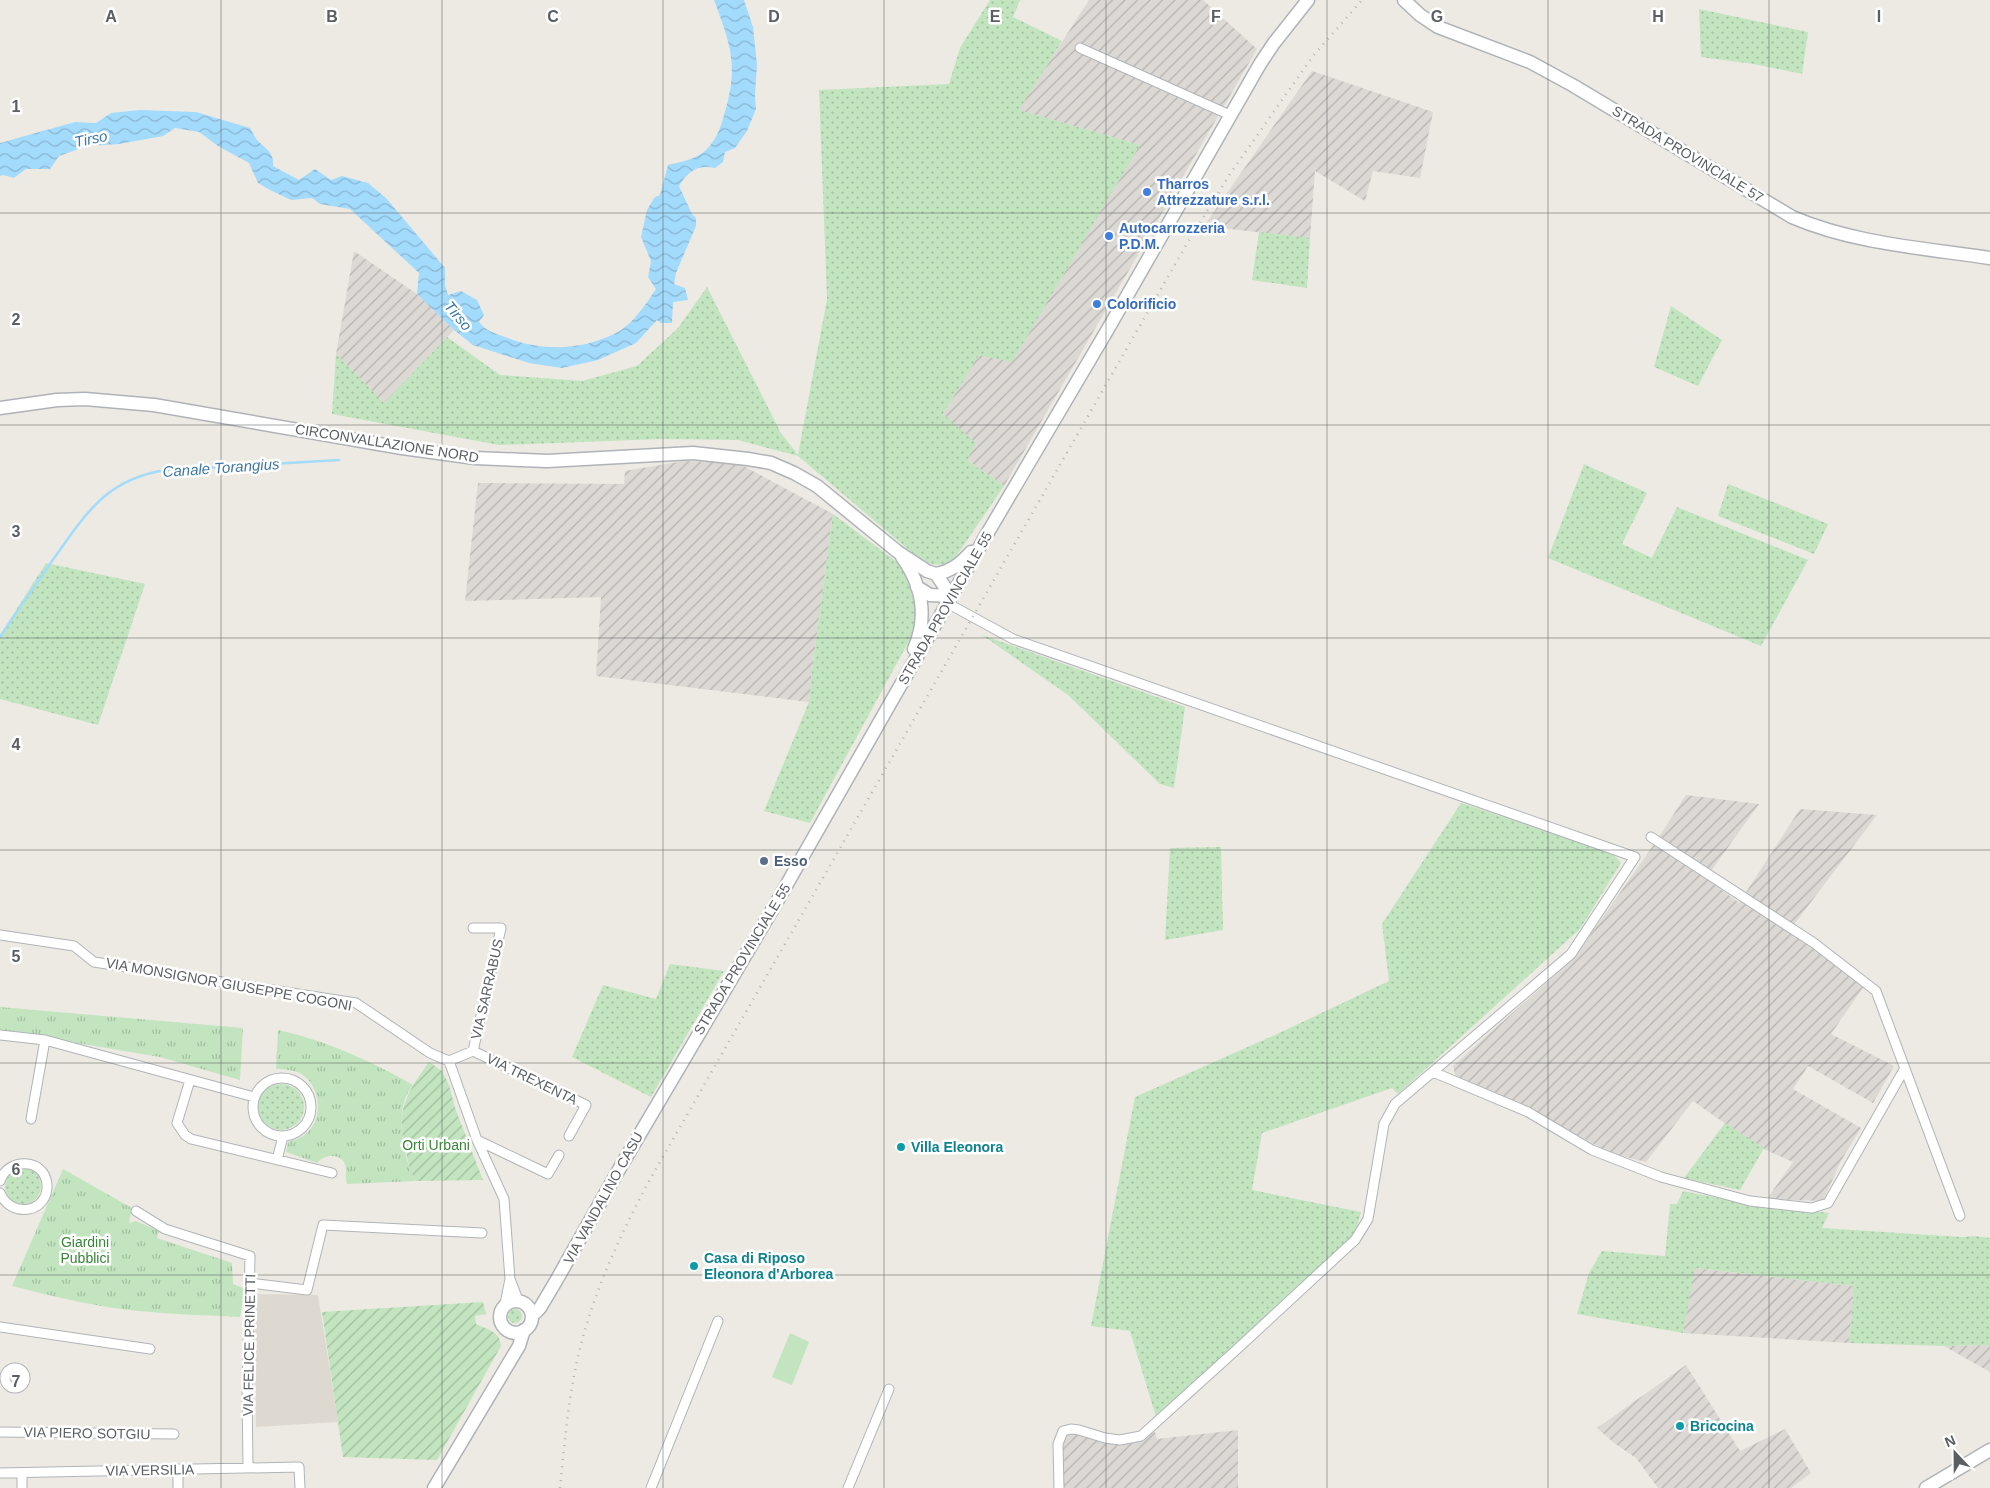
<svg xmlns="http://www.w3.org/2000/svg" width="1990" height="1488" viewBox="0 0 1990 1488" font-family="Helvetica,sans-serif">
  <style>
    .industrial { fill: url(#industrial-furrows) }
    .education { fill: #ddd9d1 }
    .grass { fill: url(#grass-dots) }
    .park { fill: url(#park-tufts) }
    .garden { fill: url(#garden-furrows) }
    .pitch { fill: #c2e5bf }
    .water { fill: url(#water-waves) }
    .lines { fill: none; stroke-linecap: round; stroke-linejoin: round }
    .stream { stroke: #a3dbfd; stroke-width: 2.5 }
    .street-casing { stroke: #b0b4b8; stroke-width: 11 }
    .secondary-casing { stroke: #afb3b8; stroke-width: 15 }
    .street { stroke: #fff; stroke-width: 9 }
    .secondary { stroke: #fff; stroke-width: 12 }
    .rail { stroke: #b2b3b3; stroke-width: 2.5; stroke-dasharray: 1 6; stroke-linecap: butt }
    .grid { fill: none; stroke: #5b5f63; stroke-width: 1; stroke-opacity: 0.55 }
    .shop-dot { fill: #3f7fe0; stroke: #fff; stroke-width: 2 }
    .service-dot { fill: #5c6f8a; stroke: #fff; stroke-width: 2 }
    .culture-dot { fill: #0f9aa8; stroke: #fff; stroke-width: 2 }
    .labels { text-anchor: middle; stroke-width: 5; stroke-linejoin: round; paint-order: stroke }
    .street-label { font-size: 14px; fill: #5b5f63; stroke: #fff }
    .shop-label { font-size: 14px; font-weight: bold; fill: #366cbe; stroke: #fff; text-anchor: start }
    .service-label { font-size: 14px; font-weight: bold; fill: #4e5e75; stroke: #fff; text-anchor: start }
    .park-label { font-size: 14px; fill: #388637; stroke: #fff }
    .culture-label { font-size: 14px; font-weight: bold; fill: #0d838f; stroke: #fff; text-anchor: start }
    .water-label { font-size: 15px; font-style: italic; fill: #3e77a6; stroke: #fff }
    .grid-label { font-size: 16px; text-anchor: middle; font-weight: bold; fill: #5b5f63; stroke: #fff; stroke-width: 5; stroke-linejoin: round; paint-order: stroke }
  </style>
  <defs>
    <pattern id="industrial-furrows" width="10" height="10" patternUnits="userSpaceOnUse" patternTransform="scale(1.25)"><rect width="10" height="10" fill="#dcd9d5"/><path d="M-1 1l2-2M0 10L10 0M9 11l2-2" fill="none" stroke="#b5b3b0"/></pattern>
    <pattern id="grass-dots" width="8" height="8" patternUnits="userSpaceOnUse" patternTransform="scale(1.25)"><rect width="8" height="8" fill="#c2e5bf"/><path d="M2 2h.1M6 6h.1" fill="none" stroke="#a1bd9f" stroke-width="1.8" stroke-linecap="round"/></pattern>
    <pattern id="park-tufts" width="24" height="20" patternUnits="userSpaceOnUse" patternTransform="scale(1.25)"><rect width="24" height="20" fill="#c2e5bf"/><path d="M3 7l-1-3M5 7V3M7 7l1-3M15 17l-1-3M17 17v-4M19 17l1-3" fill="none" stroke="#a1bd9f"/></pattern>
    <pattern id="garden-furrows" width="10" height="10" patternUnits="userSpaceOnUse" patternTransform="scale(1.25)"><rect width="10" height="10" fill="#c2e5bf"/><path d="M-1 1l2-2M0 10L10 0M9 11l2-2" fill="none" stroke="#a1bd9f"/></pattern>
    <pattern id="water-waves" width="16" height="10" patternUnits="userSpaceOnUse" patternTransform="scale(1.25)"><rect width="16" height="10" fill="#a3dbfd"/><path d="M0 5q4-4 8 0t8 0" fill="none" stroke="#88b5d0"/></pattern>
  </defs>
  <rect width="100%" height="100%" fill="#edeae3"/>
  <path class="industrial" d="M 1089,0 L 1203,0 L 1257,49 L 1004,486 L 966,459 L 943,414 L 979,354 L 1140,145 L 1018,110 Z
    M 1312,71 L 1433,112 L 1420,178 L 1373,171 L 1365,201 L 1315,171 L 1310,238 L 1204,226 Z
    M 354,251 L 417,294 L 454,330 L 384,403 L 336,354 Z
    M 684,461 L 738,463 L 833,514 L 811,678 L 809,702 L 596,676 L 601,597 L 465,601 L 478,483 L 624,484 L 625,471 Z
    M 1686,795 L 1759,804 L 1706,878 L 1739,903 L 1800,809 L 1877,815 L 1789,931 L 1864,986 L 1831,1034 L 1894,1066 L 1873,1103 L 1808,1066 L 1793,1089 L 1861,1128 L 1841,1161 L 1823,1201 L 1767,1199 L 1793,1162 L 1757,1146 L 1693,1101 L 1646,1162 L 1610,1153 L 1556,1123 L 1457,1081 L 1453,1066 L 1574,958 L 1655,843 Z
    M 1694,1268 L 1854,1286 L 1849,1343 L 1683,1333 Z
    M 1990,1345 L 1990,1372 L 1944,1346 Z
    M 1686,1365 L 1740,1451 L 1785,1429 L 1811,1473 L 1791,1488 L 1658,1488 L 1636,1458 L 1614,1443 L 1597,1428 Z
    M 1238,1430 L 1238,1488 L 1060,1488 L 1062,1447 L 1066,1434 L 1078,1432 L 1108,1444 L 1133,1442 L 1155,1432 L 1157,1439 Z"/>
  <path class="education" d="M 254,1294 L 318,1295 L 338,1422 L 256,1427 Z"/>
  <path class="grass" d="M 990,0 L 1020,0 L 1013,17 L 1062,41 L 1019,110 L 1140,145 L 1012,362 L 979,355 L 943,414 L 976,443 L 967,460 L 1004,486 L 953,561 C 937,568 929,564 915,555 L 798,456 L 738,440 L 662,439 L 499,445 L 332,414 L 336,354 L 384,403 L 447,337 L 500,375 L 582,381 L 637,366 L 678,328 L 707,287 L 781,433 L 798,455 L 827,299 L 819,90 L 949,84 L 960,48 Z
    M 1699,9 L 1808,32 L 1802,74 L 1754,64 L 1701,57 Z
    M 1259,232 L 1310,238 L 1307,288 L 1252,280 Z
    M 1671,306 L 1722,340 L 1698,386 L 1654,367 Z
    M 1584,464 L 1647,493 L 1622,544 L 1652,558 L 1677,507 L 1808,560 L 1761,646 L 1548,558 Z
    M 1728,484 L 1828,524 L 1814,554 L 1718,516 Z
    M 833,514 L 902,566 L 911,590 L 917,616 L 910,639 L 810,823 L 764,811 L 809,702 L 811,678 Z
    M 46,563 L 145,584 L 98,725 L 0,699 L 0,635 Z
    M 982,635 L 1185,707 L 1174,788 L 1160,784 L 1068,695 Z
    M 1461,803 L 1613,854 L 1621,863 L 1580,929 L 1398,1094 L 1392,1088 L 1262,1133 L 1252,1190 L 1361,1212 L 1355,1235 L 1156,1417 L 1130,1331 L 1091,1326 L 1135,1097 L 1275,1035 L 1389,981 L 1382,924 Z
    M 1221,847 L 1223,930 L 1165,940 L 1170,848 Z
    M 670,964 L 724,971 L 651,1097 L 572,1057 L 603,985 L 656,999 Z
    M258 1107a23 23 0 1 1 46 0a23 23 0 1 1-46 0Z
    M 1725,1123 L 1764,1148 L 1740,1190 L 1684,1178 Z
    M5 1186a18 18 0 1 1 36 0a18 18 0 1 1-36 0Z
    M 1683,1191 L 1738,1202 L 1829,1213 L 1822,1228 L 1962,1237 L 1975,1236 L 1990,1238 L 1990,1345 L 1944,1346 L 1849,1343 L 1854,1286 L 1695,1268 L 1683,1333 L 1577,1314 L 1589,1273 L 1602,1251 L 1665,1256 L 1670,1204 L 1677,1204 Z
    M508 1316a7 7 0 1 1 14 0a7 7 0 1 1-14 0Z"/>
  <path class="park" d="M 0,1007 L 243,1028 L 240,1080 L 160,1057 L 0,1030 Z
    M 278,1030 C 325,1040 371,1061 413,1085 C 410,1089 407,1094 405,1099 C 397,1119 404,1163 416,1181 L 347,1184 C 345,1177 346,1174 346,1168 C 344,1153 325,1153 317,1163 L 286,1152 L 288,1142 C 293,1140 299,1139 303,1136 C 324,1122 322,1089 303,1075 C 296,1070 284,1069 276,1069 Z
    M 63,1169 L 132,1208 L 129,1223 L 136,1221 L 159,1231 L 157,1238 L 232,1263 L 233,1284 L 245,1289 L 240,1317 C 200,1315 161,1314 121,1309 C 84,1304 48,1295 12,1286 Z"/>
  <path class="garden" d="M 429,1062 L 442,1071 L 449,1085 L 455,1108 L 483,1180 L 416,1181 C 410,1172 408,1162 406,1152 C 395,1111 406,1094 429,1062 Z
    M 483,1302 L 486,1314 L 475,1316 L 476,1324 C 488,1330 500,1331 501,1346 L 437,1460 L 343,1457 L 322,1312 Z"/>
  <path class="pitch" d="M 790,1333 L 809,1342 L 792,1385 L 772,1377 Z"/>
  <path class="water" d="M 714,0 L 744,0 L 753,27 L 757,64 L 755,95 L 756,109 L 747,131 L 735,148 L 725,152 L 723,162 L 715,168 C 698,164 688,171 679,186 L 692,214 L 696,218 L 696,226 L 676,273 L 674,284 L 685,288 L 688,300 L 673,302 L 672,323 L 661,323 L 657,320 L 636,343 L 598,360 L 562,368 L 529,363 L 473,345 L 454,330 L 417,294 L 419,273 L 350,209 L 320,204 L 312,198 L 291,200 L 270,190 L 258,183 L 249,163 L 218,146 L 199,132 L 175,128 L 163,136 L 119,144 L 87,146 L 59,156 L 50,169 L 26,169 L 14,178 L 3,175 L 0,176 L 0,143 L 75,122 L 96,123 L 111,113 L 140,110 L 196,112 L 250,128 C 253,133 255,138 259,142 C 268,151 274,153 273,166 L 299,180 L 315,169 L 331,180 L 342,176 L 368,183 L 386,198 L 445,268 L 445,285 L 448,295 L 461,291 L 477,300 L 484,315 L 479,322 C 486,331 494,333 505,337 C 540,351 580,351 614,334 C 632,326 645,305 656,289 L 648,277 L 651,261 L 641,237 L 647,210 L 654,198 L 660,195 L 668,165 C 680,162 698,159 707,149 C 716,140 721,127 724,115 C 739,66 731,46 714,0 Z"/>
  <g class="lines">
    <path class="stream" d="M 0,637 C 17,611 35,586 52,561 C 85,515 106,478 167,470 L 339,460"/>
    <defs>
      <path id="street" d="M 1080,48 L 1230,115
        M 947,603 L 1013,639 L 1635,857 L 1571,954 L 1395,1104 L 1384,1124 L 1368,1219 L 1355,1240 L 1235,1351 L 1141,1436 L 1120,1440 L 1105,1438 L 1079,1430 L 1071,1429 L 1063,1431 L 1058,1444 L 1059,1488
        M 1651,837 L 1814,943 L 1876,991 L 1960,1216
        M 0,935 L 74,946 L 94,962 L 356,1003 L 430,1053 L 449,1061
        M 0,1035 L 45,1040 L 254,1097
        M 473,1051 L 586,1105 L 569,1136
        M 449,1061 L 477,1140 L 504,1199 L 510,1279 L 505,1304
        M 449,1061 L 473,1051 L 501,928 L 473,928
        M 1433,1072 L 1528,1112 L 1592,1150 L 1661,1177 L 1750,1201 L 1812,1208 L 1828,1203 L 1905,1068
        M253 1107a29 29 0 1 1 58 0a29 29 0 1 1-58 0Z
        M 190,1080 L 177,1123 L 185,1135 L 191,1139 L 332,1173
        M 31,1119 L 45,1040
        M 477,1140 L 548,1174 L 559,1155
        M 277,1160 L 283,1136
        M 0,1181 C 7,1158 44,1157 47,1184 C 49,1213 11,1219 0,1193
        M 136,1211 L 165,1229 L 250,1256 L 247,1390 L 248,1467
        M 510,1279 L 518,1300
        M 250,1283 L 307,1290 L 323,1225 L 482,1233
        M 0,1327 L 150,1349
        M5 1378a10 10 0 1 1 20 0a10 10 0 1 1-20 0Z
        M 0,1432 L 174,1434
        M 178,1469 L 178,1488
        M 0,1473 L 299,1467 L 300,1488
        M 22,1473 L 22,1488
        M 651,1488 L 718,1321
        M 848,1488 L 889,1389"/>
      <path id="secondary" d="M 1404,0 L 1420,15 L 1438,27 L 1530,62 L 1574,86 L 1792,217 C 1855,244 1924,248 1990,258
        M 0,408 L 57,400 L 85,399 L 154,405 L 402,448 L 475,458 L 547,461 L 693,453 L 748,459 L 771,463 L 794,473 L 817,486 L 898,552 L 927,571 L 936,574 L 951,596
        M 902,557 C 922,585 928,617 914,649
        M 936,574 C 952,571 961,563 971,552
        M 917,587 L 930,595 L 951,596
        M500 1317a16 16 0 1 1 32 0a16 16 0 1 1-32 0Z
        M 532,1316 L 540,1308 L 556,1281 L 621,1166 L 775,905 L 987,534 L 1108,329 L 1260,64 L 1274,43 L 1308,0
        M 434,1488 L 519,1346 L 524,1330
        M 1926,1488 L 1990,1450"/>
    </defs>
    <use href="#street" class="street-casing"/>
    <use href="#secondary" class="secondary-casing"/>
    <use href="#street" class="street"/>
    <use href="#secondary" class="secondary"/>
    <path class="rail" d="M 560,1488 C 564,1449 567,1410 575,1371 C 588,1304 617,1241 649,1181 L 1185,247 L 1230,174 L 1313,56 L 1362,0"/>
  </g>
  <path class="grid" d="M 221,0 L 221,1488M 442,0 L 442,1488M 663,0 L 663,1488M 884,0 L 884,1488M 1106,0 L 1106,1488M 1327,0 L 1327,1488M 1548,0 L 1548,1488M 1769,0 L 1769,1488M 0,213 L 1990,213M 0,425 L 1990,425M 0,638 L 1990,638M 0,850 L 1990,850M 0,1063 L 1990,1063M 0,1275 L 1990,1275"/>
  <g class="shop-dot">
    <circle cx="1147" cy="192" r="5"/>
    <circle cx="1109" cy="236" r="5"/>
    <circle cx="1097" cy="304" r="5"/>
  </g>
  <circle class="service-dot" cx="764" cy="861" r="5"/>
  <g class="culture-dot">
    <circle cx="901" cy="1147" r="5"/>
    <circle cx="694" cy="1266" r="5"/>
    <circle cx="1680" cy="1426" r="5"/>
  </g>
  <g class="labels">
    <g class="street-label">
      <text transform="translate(1688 154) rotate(31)" y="5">STRADA PROVINCIALE 57</text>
      <text transform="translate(387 443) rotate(9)" y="5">CIRCONVALLAZIONE NORD</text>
      <text transform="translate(945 608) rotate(-60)" y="5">STRADA PROVINCIALE 55</text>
      <text transform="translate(742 959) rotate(-59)" y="5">STRADA PROVINCIALE 55</text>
      <text transform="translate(229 984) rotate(10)" y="5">VIA MONSIGNOR GIUSEPPE COGONI</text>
      <text transform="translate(487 989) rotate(-77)" y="5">VIA SARRABUS</text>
      <text transform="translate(532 1079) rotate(26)" y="5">VIA TREXENTA</text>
      <text transform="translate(603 1198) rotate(-61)" y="5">VIA VANDALINO CASU</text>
      <text transform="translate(249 1345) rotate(-89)" y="5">VIA FELICE PRINETTI</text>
      <text transform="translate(87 1433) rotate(1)" y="5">VIA PIERO SOTGIU</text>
      <text transform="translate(150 1470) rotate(-1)" y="5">VIA VERSILIA</text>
    </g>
    <g class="shop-label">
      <text x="1157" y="189">Tharros<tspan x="1157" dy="16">Attrezzature s.r.l.</tspan></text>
      <text x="1119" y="233">Autocarrozzeria<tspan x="1119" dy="16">P.D.M.</tspan></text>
      <text x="1107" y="309">Colorificio</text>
    </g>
    <g class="service-label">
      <text x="774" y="866">Esso</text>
    </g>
    <g class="park-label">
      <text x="436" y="1150">Orti Urbani</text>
      <text x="85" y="1247">Giardini<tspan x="85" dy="16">Pubblici</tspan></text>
    </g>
    <g class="culture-label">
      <text x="911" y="1152">Villa Eleonora</text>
      <text x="704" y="1263">Casa di Riposo<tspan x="704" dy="16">Eleonora d'Arborea</tspan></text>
      <text x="1690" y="1431">Bricocina</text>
    </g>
    <g class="water-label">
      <text transform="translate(91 139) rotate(-12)" y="5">Tirso</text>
      <text transform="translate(458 316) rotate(50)" y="5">Tirso</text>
      <text transform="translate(221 468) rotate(-4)" y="5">Canale Torangius</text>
    </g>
  </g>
  <g class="grid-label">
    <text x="111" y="22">A</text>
    <text x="332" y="22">B</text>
    <text x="553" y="22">C</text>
    <text x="774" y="22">D</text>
    <text x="995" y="22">E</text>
    <text x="1216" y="22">F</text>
    <text x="1437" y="22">G</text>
    <text x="1658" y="22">H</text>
    <text x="1879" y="22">I</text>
    <text x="16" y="112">1</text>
    <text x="16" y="325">2</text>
    <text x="16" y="537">3</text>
    <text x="16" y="750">4</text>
    <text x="16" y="962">5</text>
    <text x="16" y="1175">6</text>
    <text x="16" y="1387">7</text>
  </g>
  <g transform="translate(1955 1453) rotate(338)" stroke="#ffffff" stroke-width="4" paint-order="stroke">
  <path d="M0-4L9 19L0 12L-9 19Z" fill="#5b5f63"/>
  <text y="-8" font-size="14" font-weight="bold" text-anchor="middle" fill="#5b5f63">N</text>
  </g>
</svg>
